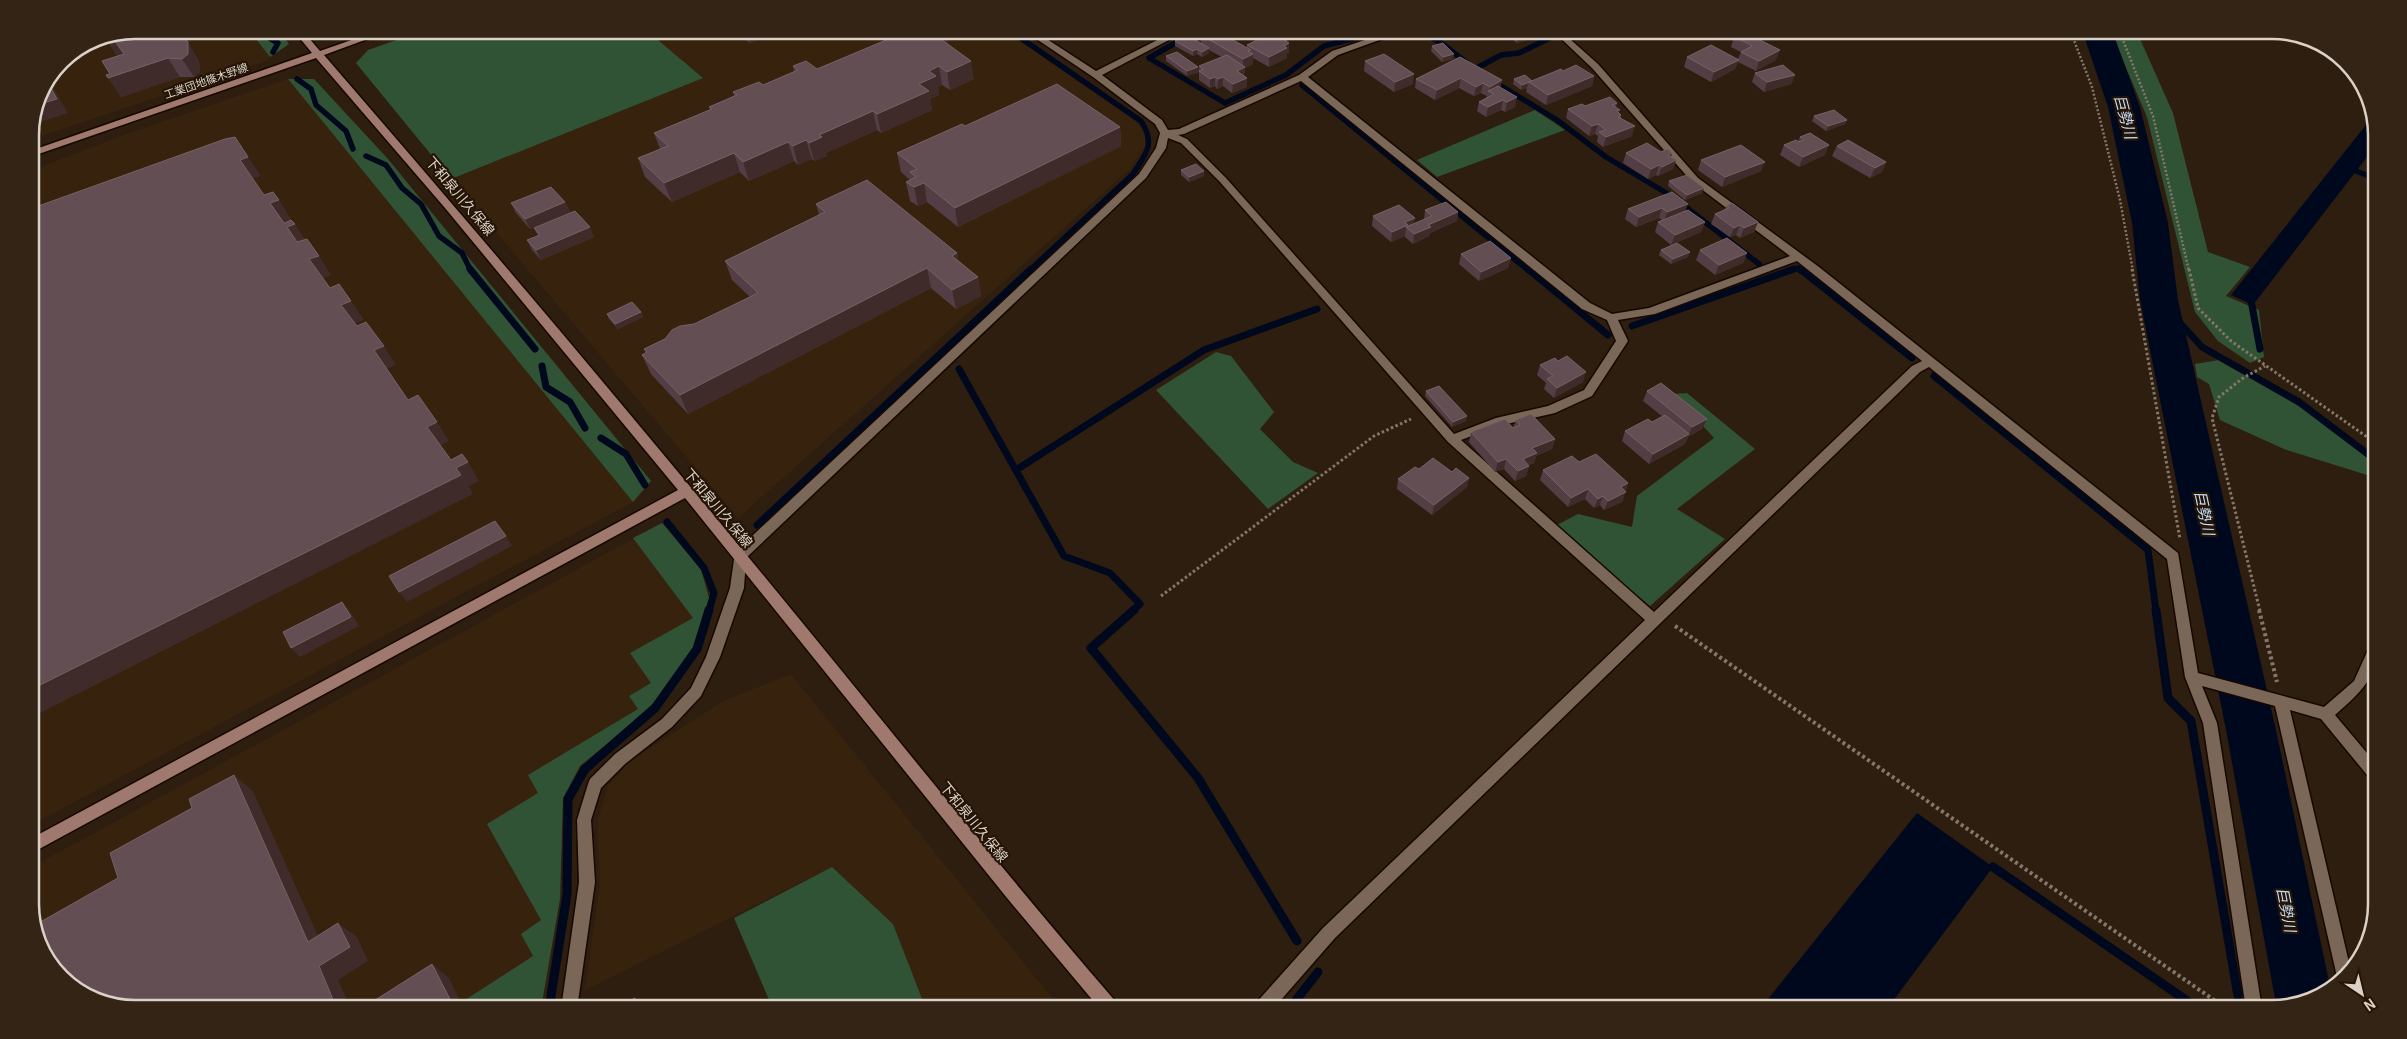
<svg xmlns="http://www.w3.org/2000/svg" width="2407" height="1039" viewBox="0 0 2407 1039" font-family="Georgia,'Noto Sans JP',serif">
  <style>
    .built { fill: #37220e }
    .green { fill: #315335 }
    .water { fill: #00081d }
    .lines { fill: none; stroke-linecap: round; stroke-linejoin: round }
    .stream-far2 { stroke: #00081d; stroke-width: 5.5 }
    .stream-far1 { stroke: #00081d; stroke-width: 7 }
    .stream { stroke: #00081d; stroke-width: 9 }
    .river { fill: #00081d; fill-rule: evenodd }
    .street-casing { stroke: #160800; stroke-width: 3 }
    .secondary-casing { stroke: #160800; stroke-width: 3 }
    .path-far2 { stroke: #85776b; stroke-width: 2.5; stroke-dasharray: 2 2; stroke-linecap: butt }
    .path-far1 { stroke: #85776b; stroke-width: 3; stroke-dasharray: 2.5 2.5; stroke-linecap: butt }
    .path { stroke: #85776b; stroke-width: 4; stroke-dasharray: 3 3; stroke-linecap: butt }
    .street { fill: #7b6757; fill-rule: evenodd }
    .secondary { fill: #9f786e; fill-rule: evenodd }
    .wall { fill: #543e45 }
    .shaded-wall { fill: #3f2b29 }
    .building { fill: #634e53; stroke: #766265 }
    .labels { text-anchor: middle; stroke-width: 4.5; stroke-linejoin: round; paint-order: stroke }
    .far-street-label { font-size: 11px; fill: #dcd1c7; stroke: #241506 }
    .street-label { font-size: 14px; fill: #dcd1c7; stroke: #241506 }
    .water-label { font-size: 15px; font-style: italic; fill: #c6dffb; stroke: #241506 }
    .rim { fill: none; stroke: #dcd1c7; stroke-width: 2.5 }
  </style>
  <rect width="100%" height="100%" fill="#2e1e0f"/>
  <path class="built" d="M 135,30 L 249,30 L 270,57 L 266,61 L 30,140 L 30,128 L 41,89 L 61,61 L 95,38 Z
    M 425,30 L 1005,30 L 1135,121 L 1145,132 L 1146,145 L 1130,169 L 738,518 L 451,179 L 356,63 L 368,50 Z
    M 288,79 L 633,502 L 30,826 L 30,171 L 126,134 Z
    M 662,523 L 701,569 L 709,598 L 692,650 L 651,708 L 580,766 L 563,798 L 560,899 L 541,1009 L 135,1009 L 52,968 L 30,911 L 30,868 Z
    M 791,674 L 1061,1009 L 926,1009 L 893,924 L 832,867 L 585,990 L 600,884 L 597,822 L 608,786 L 630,761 L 725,700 Z"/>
  <path class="green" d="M 249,30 L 279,30 L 289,44 L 270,57 Z
    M 425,30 L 646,30 L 703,78 L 451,179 L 356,63 L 368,50 Z
    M 2110,30 L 2136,30 L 2173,113 L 2208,252 L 2250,267 L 2226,296 L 2259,310 L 2264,357 L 2250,363 L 2218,341 L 2195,312 L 2147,117 Z
    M 288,79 L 314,79 L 388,159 L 651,481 L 633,502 Z
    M 1535,110 L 1565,130 L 1437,177 L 1417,160 Z
    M 1216,352 L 1231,356 L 1274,412 L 1260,429 L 1293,462 L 1318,473 L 1268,509 L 1156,390 Z
    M 2219,360 L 2304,409 L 2377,465 L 2377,484 L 2367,475 L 2284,449 L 2220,420 L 2209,384 L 2197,377 L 2195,364 Z
    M 1687,393 L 1755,449 L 1677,509 L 1725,539 L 1650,606 L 1555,526 L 1578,514 L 1632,527 L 1637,496 L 1714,438 L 1674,394 Z
    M 662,523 L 701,569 L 709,598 L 692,650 L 651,708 L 580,766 L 563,798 L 560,899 L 541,1009 L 469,1009 L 465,1000 L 533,956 L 521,934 L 541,920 L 487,824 L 538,793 L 528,775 L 638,709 L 629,696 L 651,683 L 630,653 L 693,618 L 633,538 Z
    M 832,867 L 893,924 L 926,1009 L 773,1009 L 734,918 Z"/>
  <path class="water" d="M 2373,116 L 2377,128 L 2377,144 L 2253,305 L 2231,295 Z
    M 1917,813 L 1993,867 L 1887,1009 L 1760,1009 Z"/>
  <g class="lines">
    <path class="stream-far2" d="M 263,30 L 266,36 L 278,43 L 273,52
      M 1009,30 L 1141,121 C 1156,144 1146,154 1133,174 L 1029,271
      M 1568,31 L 1575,30
      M 1421,32 L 1440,42 L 1467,63
      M 1182,39 L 1149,58 L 1225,103 L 1286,75 L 1324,46 L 1387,30
      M 1475,69 L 1501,55 L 1519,53 L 1552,37
      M 297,79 L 311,89 L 316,105 L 346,131 L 353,149
      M 1493,81 L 1557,120 L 1606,157 L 1673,197 L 1759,264
      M 1302,85 L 1529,271
      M 366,156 L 386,165 L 402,188 L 421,204 L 439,236 L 462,253 L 471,271
      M 2348,168 L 2377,179
      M 1790,271 L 1798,268 L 1801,271"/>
    <path class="stream-far1" d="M 470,269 L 535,349
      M 1528,269 L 1608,335
      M 1800,269 L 1912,358
      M 2250,295 L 2260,349
      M 2159,300 L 2202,347 L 2299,402 L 2377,461
      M 1632,326 L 1794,269
      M 542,366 L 546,387 L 570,402 L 585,428
      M 959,369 L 1064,556 L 1110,573 L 1140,604 L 1132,611
      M 1934,376 L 2148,550 L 2156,611
      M 601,438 L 626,454 L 645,485
      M 1016,470 L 1204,350 L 1317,309
      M 667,522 L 704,568 L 714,593 L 709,611
      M 757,525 L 1031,269"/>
    <path class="stream" d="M 1134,610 L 1091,648 L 1198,778 L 1297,941
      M 2156,610 L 2168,698 L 2191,721 L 2238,996
      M 1993,867 L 2199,1009
      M 549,1009 L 567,894 L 568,799 L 585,769 L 655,708 L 697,649 L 709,610
      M 1289,1009 L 1318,972"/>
    <path class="river" d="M 2082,30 L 2112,30 L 2140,107 L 2168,223 L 2178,300 L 2276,730 L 2331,991 L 2279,1007 L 2275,999 L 2226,730 L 2140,300 L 2132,223 L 2108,107 Z"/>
    <defs>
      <path id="street" d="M 1023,30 L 1033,30 L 1096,71 L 1177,30 L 1188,30 L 1102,75 L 1162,120 L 1168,130 L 1179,129 L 1299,75 L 1332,51 L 1395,30 L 1407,30 L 1338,55 L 1308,77 L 1590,303 L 1612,314 L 1649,308 L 1790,256 L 1692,182 L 1592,68 L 1552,30 L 1561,30 L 1567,35 L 1590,30 L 1605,30 L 1571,40 L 1598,64 L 1698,178 L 1819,267 L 2178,553 L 2198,673 L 2324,707 L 2354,681 L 2372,641 L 2377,639 C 2377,679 2363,690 2335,715 L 2377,765 L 2377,782 L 2372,781 L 2321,719 L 2290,710 L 2350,967 L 2338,981 L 2275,706 L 2202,686 L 2217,723 L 2262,1009 L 2246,1009 L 2203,723 L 2185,677 L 2167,559 L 1929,367 L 1920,372 L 1335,938 L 1273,1009 L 1254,1009 L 1256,1003 L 1323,928 L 1645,620 L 1448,442 L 1220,182 L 1181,143 L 1168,138 L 1166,148 L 1146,178 L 746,558 L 744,588 L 720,657 L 701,696 L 672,727 L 625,764 L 601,788 L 591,820 L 595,882 L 577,1009 L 561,1009 L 579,882 L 577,820 L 588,784 L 590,779 L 615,754 L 662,719 L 691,688 L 706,657 L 730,588 L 735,552 L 1139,174 L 1156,148 L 1160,133 L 1155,124 L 1093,77 ZM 1301,81 L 1582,309 L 1607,320 L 1616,341 L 1584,390 L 1548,406 L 1496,418 L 1454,434 L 1226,178 L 1187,139 L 1178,135 L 1184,134 ZM 1797,261 L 1922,361 L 1912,366 L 1654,612 L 1461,440 L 1498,426 L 1555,413 L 1592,396 L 1628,341 L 1618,320 L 1655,314 Z"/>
      <path id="secondary" d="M 293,30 L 302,30 L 320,51 L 380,30 L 392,30 L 324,55 C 466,219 607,385 745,553 C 869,703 990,856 1117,1003 L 1119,1009 L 1100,1009 L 1007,898 L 685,498 L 30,854 L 30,839 L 678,490 L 445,208 L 316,58 L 30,157 L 30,151 L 312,53 Z"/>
    </defs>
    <use href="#street" class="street-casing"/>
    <use href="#secondary" class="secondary-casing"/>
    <path class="path-far2" d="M 2070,30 L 2092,87 L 2120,200 L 2133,271
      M 2119,30 L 2153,116 L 2189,271"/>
    <path class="path-far1" d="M 2132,269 L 2180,539
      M 2189,269 L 2198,308 L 2231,341 L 2377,444
      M 1161,596 L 1374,436 L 1411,419
      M 2260,611 L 2212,418 L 2219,397 L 2243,378 L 2265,366"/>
    <path class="path" d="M 2259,610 L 2277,682
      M 1675,626 L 2227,1009"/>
    <use href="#street" class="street"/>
    <use href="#secondary" class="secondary"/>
  </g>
  <path class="wall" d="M 734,30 L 782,30 L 750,43 Z
    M 888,30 L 937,30 L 938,37 L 947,38 L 948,45 L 974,79 L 950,90 L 942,85 L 938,87 L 939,95 L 930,99 L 932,110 L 881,133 L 877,130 L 826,153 L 827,156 L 814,161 L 812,159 L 798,165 L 794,161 L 749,181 L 740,172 L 672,202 L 645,177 L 638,158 L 660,149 L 654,133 L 710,110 L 709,107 L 734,96 L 733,92 L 763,85 L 794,72 L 793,66 L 817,69 L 890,39 Z
    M 1232,30 L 1252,30 L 1239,35 Z
    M 1503,30 L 1550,30 L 1549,34 L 1517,43 L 1503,32 Z
    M 1201,35 L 1222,38 L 1247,48 L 1247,45 L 1288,39 L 1289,53 L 1287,54 L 1287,58 L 1269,67 L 1253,58 L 1253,64 L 1245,68 L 1244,76 L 1247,87 L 1232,93 L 1223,86 L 1217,89 L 1215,86 L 1210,88 L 1199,80 L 1199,66 L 1222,57 L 1209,50 L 1209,53 L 1202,57 L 1197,54 L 1193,56 L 1175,46 L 1175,41 L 1201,43 Z
    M 1734,37 L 1776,60 L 1756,71 L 1738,62 L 1735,69 L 1711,82 L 1684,67 L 1687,57 L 1738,59 L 1741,52 L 1731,47 Z
    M 191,41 L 187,42 L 199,61 L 200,72 L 194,77 L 180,77 L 121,97 L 110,74 L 118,56 Z
    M 1432,46 L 1453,59 L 1442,62 L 1431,51 Z
    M 1166,56 L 1198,67 L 1199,72 L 1187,76 L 1166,61 Z
    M 1460,57 L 1502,80 L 1500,87 L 1515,107 L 1505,112 L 1501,110 L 1486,117 L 1477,111 L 1479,102 L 1486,98 L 1487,96 L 1481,93 L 1474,96 L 1459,88 L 1435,100 L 1415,88 L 1416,79 Z
    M 1365,61 L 1413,84 L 1394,92 L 1364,71 Z
    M 1563,71 L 1594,76 L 1592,86 L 1546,105 L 1526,92 L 1527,88 L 1521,90 L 1513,84 L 1514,79 L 1532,81 Z
    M 1755,73 L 1795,75 L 1791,84 L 1764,92 L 1752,82 Z
    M 1617,103 L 1616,107 L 1619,113 L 1621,115 L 1621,118 L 1632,136 L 1603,147 L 1597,142 L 1598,136 L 1595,134 L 1589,136 L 1566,118 L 1568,109 Z
    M 1814,116 L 1847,120 L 1845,124 L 1826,131 L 1812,121 Z
    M 965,126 L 1120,127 L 1121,146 L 958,227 L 927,202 L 918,206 L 910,201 L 906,182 L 910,180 L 901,172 L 897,153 Z
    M 1800,137 L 1825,155 L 1799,167 L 1780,155 L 1784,145 L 1798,141 Z
    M 1837,146 L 1886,162 L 1882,172 L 1870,178 L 1832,156 Z
    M 1661,152 L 1672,153 L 1671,157 L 1676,160 L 1673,169 L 1658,176 L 1656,175 L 1648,179 L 1623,163 L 1626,153 Z
    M 1701,160 L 1765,162 L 1761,171 L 1722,187 L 1698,170 Z
    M 1181,170 L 1204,176 L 1189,182 L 1181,175 Z
    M 1669,181 L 1704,188 L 1702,193 L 1685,200 L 1668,186 Z
    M 1672,192 L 1686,211 L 1705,222 L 1701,232 L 1671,245 L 1655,232 L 1658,222 L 1662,220 L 1659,218 L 1636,227 L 1625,219 L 1628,209 Z
    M 565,202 L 570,212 L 530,229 L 516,213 L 511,203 Z
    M 816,204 L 957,253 L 958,260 L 978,277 L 981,296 L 956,309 L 931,288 L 688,414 L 651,374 L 642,355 L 646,353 L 644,349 L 750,297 L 732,280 L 725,261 L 819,215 Z
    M 1726,206 L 1758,222 L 1754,232 L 1740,238 L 1736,235 L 1730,237 L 1711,224 L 1715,214 L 1724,210 Z
    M 1425,210 L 1458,212 L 1457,221 L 1430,233 L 1429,236 L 1413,244 L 1405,237 L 1405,236 L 1391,242 L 1372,226 L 1373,216 L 1414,224 L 1424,220 Z
    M 534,228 L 594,237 L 541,260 L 532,250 L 527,240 L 538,236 Z
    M 1661,250 L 1690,252 L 1688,257 L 1671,264 L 1659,255 Z
    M 1700,250 L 1747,253 L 1743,263 L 1715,275 L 1696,260 Z
    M 1461,254 L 1511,258 L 1508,268 L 1479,281 L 1459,264 Z
    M 641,312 L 643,317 L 618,329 L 609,319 L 607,314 Z
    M 1540,365 L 1583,382 L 1554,398 L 1544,389 L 1546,383 L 1537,375 Z
    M 1426,391 L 1466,421 L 1452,427 L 1425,396 Z
    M 1647,391 L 1707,419 L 1702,429 L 1688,437 L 1685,444 L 1649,464 L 1622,441 L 1625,431 L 1652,422 L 1663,417 L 1643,401 Z
    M 1516,420 L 1555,439 L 1552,449 L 1536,456 L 1534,463 L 1529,465 L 1529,466 L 1526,476 L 1515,481 L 1504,469 L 1495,472 L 1469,442 L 1471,432 L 1513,428 Z
    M 1579,462 L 1628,483 L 1622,502 L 1604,510 L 1600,505 L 1594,508 L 1585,499 L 1568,507 L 1540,480 L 1543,470 Z
    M 1419,469 L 1452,472 L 1469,478 L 1467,487 L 1432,515 L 1397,489 L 1398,479 Z"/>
  <path class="shaded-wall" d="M 170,30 L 184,30 L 191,41 L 180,46 Z
    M 746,30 L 782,30 L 750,43 Z
    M 933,30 L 937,30 L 940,47 L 929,32 Z
    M 1240,30 L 1252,30 L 1239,35 Z
    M 1348,30 L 1358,30 L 1348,33 Z
    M 1532,30 L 1550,30 L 1549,34 L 1517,43 L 1519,34 Z
    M 112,37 L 125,55 L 118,57 L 105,39 Z
    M 947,38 L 950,57 L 942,40 Z
    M 1288,39 L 1288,44 L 1289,43 L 1289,53 L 1287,54 L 1287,58 L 1269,67 L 1269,57 L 1285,41 Z
    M 188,42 L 199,61 L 200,72 L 194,77 L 182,59 Z
    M 1209,48 L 1209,53 L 1202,57 L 1202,52 Z
    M 1197,49 L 1197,54 L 1193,56 L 1193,51 Z
    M 1251,50 L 1250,56 L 1253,54 L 1253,64 L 1245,68 L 1244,77 L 1237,71 L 1243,68 L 1243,59 L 1248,51 Z
    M 1780,50 L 1776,60 L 1756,71 L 1759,61 Z
    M 1454,54 L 1453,59 L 1442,62 L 1443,57 Z
    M 168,58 L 180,77 L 121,97 L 108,78 Z
    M 1739,60 L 1735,69 L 1711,82 L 1714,72 Z
    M 971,61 L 974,79 L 950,90 L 947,72 Z
    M 939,66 L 942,85 L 938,87 L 939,95 L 930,99 L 932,110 L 881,133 L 877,114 L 919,84 L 929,71 Z
    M 1198,67 L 1199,72 L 1187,76 L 1187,71 Z
    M 1414,74 L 1413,84 L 1394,92 L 1395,82 Z
    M 1795,75 L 1791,84 L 1764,92 L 1767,82 Z
    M 1594,76 L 1592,86 L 1546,105 L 1548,95 Z
    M 1215,77 L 1215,86 L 1210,88 L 1210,79 Z
    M 1223,77 L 1223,86 L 1217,89 L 1218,79 Z
    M 1247,78 L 1247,87 L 1232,93 L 1233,84 Z
    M 1461,78 L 1459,88 L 1435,100 L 1437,90 Z
    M 47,80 L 55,91 L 68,113 L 31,125 L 36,105 Z
    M 1502,80 L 1500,90 L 1489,91 L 1490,87 Z
    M 1483,83 L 1481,93 L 1474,96 L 1476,87 Z
    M 1528,83 L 1527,88 L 1521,90 L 1522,85 Z
    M 1517,97 L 1515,107 L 1505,112 L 1507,102 Z
    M 1503,100 L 1501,110 L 1486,117 L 1488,107 Z
    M 873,111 L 877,130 L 826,153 L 827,156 L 814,161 L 809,143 L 819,135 Z
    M 1847,120 L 1845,124 L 1826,131 L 1828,126 Z
    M 1598,124 L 1595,134 L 1589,136 L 1592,126 Z
    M 1635,126 L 1632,136 L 1603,147 L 1606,137 Z
    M 1120,127 L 1121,146 L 958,227 L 955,208 Z
    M 806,140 L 812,159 L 798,165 L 793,146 Z
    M 788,142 L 794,161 L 749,181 L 743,162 Z
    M 1829,145 L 1825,155 L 1799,167 L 1803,157 Z
    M 734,153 L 740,172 L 672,202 L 664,183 Z
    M 1672,153 L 1669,163 L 1676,160 L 1673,169 L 1658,176 L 1662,167 L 1668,155 Z
    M 248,157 L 261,176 L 252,179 L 240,160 Z
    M 1765,162 L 1761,171 L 1722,187 L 1725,177 Z
    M 1886,162 L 1882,172 L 1870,178 L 1875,168 Z
    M 1659,165 L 1656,175 L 1648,179 L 1651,169 Z
    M 1204,171 L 1204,176 L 1189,182 L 1189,177 Z
    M 924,183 L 927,202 L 918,206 L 914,187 Z
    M 1704,188 L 1702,193 L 1685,200 L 1687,195 Z
    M 279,200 L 291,219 L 283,222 L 270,203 Z
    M 565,202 L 570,212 L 530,229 L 525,219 Z
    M 1688,204 L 1684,214 L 1664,222 L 1667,212 Z
    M 1662,208 L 1659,218 L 1636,227 L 1639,217 Z
    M 1458,212 L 1457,221 L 1430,233 L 1429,236 L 1413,244 L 1414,234 L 1428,225 Z
    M 1415,218 L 1413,228 L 1406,227 L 1405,236 L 1391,242 L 1392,232 L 1405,222 Z
    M 1705,222 L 1701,232 L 1671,245 L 1675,235 Z
    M 1758,222 L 1754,232 L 1740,238 L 1744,228 Z
    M 295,224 L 307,243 L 300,247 L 287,227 Z
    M 1740,225 L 1736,235 L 1730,237 L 1734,228 Z
    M 590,227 L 594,237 L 541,260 L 536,250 Z
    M 1690,252 L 1688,257 L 1671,264 L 1673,259 Z
    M 957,253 L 960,272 L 952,256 Z
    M 1747,253 L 1743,263 L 1715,275 L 1719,265 Z
    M 319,256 L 331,275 L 322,279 L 309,259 Z
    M 1511,258 L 1508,268 L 1479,281 L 1481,272 Z
    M 927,268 L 931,288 L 688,414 L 680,395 Z
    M 978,277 L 981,296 L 956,309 L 952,290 Z
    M 351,301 L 364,320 L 354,324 L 341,305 Z
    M 641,312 L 643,317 L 618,329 L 615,324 Z
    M 384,346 L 396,365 L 386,369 L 374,350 Z
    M 1586,372 L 1583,382 L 1554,398 L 1557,388 Z
    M 1467,416 L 1466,421 L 1452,427 L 1453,422 Z
    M 1707,419 L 1702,429 L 1688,437 L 1692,427 Z
    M 437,422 L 449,441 L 440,446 L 427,427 Z
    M 1689,434 L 1685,444 L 1649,464 L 1653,454 Z
    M 1555,439 L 1552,449 L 1536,456 L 1534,463 L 1520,469 L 1523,459 L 1532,448 Z
    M 1506,459 L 1504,469 L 1495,472 L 1498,462 Z
    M 468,462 L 479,481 L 469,486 L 473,494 L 30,718 L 30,690 Z
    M 1529,466 L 1526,476 L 1515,481 L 1518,471 Z
    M 1469,478 L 1467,487 L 1432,515 L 1434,505 Z
    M 1628,483 L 1622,502 L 1604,510 L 1608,501 L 1621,487 Z
    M 1588,489 L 1585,499 L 1568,507 L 1571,498 Z
    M 1603,496 L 1600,505 L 1594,508 L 1598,499 Z
    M 506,536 L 512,546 L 407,602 L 399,592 Z
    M 342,602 L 350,611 L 359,626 L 300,657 L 291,648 Z
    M 234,775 L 253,791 L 327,956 L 308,942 Z
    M 338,923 L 357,937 L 368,961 L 338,980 L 351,1009 L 337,1009 L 319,966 Z
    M 432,964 L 449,978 L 464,1009 L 455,1009 Z
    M 635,998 L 638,1002 L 641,1009 L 639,1009 Z"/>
  <path class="building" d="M 135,30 L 172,30 L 182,36 L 188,42 L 188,54 L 182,59 L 168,58 L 108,78 L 106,75 L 110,74 L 102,61 L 124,54 L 112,37 L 105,39 L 104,36 Z
    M 890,30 L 933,30 L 929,32 L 937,37 L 942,35 L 947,38 L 942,40 L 971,61 L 947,72 L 939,66 L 929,71 L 936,76 L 919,84 L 929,91 L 877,114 L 873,111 L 819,135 L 822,137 L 809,143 L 806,140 L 793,146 L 788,142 L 743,162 L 734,153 L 664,183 L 638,158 L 668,146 L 654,133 L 712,109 L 709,107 L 737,95 L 733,92 L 759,82 L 763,85 L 798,70 L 793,66 L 806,61 L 817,69 L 898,35 Z
    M 1514,30 L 1532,30 L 1519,34 Z
    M 1744,32 L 1780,50 L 1759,61 L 1741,52 L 1752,46 L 1734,37 Z
    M 1213,33 L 1222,38 L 1226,36 L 1251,50 L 1248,51 L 1253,54 L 1243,59 L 1201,35 Z
    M 1271,33 L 1288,39 L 1285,41 L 1289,43 L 1284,46 L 1287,48 L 1269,57 L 1247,45 Z
    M 1187,35 L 1209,48 L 1202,52 L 1197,49 L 1193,51 L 1175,41 Z
    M 1443,43 L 1454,54 L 1443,57 L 1432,46 Z
    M 1711,45 L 1739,60 L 1714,72 L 1687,57 Z
    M 1177,52 L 1198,67 L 1187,71 L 1166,56 Z
    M 1384,54 L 1414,74 L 1395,82 L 1365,61 Z
    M 1227,55 L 1245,67 L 1237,71 L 1247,78 L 1233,84 L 1223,77 L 1218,79 L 1215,77 L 1210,79 L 1199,71 L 1203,69 L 1199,66 Z
    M 1460,57 L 1502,80 L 1490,87 L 1483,83 L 1476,87 L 1461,78 L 1437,90 L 1416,79 Z
    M 1576,65 L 1594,76 L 1548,95 L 1529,82 L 1561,69 L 1563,71 Z
    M 1783,65 L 1795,75 L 1767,82 L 1755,73 Z
    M 1525,75 L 1532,81 L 1522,85 L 1514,79 Z
    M 47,81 L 57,99 L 36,105 L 41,89 Z
    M 1057,84 L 1120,127 L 955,208 L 924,183 L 914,187 L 906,182 L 916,177 L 910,172 L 917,169 L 897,153 L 962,124 L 965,126 Z
    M 1498,86 L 1517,97 L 1507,102 L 1503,100 L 1488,107 L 1479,102 L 1494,94 L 1488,91 Z
    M 1610,97 L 1617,103 L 1612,105 L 1620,110 L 1617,111 L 1621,115 L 1618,117 L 1635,126 L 1606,137 L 1599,132 L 1606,130 L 1598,124 L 1592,126 L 1568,109 L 1582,104 L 1585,106 Z
    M 1834,110 L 1847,120 L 1828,126 L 1814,116 Z
    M 1810,133 L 1829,145 L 1803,157 L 1784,145 L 1796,140 L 1799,142 L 1804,140 L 1800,137 Z
    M 235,137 L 248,157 L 240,160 L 264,195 L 273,192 L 279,200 L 270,203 L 284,223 L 291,220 L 295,224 L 287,227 L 297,242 L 307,239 L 319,256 L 309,259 L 330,288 L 339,284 L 351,301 L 341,305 L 357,326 L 366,322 L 384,346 L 374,350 L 408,400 L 418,395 L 437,422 L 427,427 L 451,460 L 462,454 L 468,462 L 456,468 L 461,475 L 30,690 L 30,209 L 225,139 Z
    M 1848,140 L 1886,162 L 1875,168 L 1837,146 Z
    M 1647,143 L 1661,152 L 1667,149 L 1672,153 L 1668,155 L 1676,160 L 1662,167 L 1659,165 L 1651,169 L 1626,153 Z
    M 1741,145 L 1765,162 L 1725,177 L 1701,160 Z
    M 1196,164 L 1204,171 L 1189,177 L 1181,170 Z
    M 1687,175 L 1704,188 L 1687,195 L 1669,181 Z
    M 867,180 L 957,253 L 952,256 L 978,277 L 952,290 L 927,268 L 680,395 L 642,355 L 647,352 L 644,349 L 665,339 L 672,330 L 680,326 L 694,324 L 758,293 L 725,261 L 825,212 L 816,204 Z
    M 551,187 L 565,202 L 525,219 L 511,203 Z
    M 1672,192 L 1688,204 L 1667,212 L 1662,208 L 1639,217 L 1628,209 Z
    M 1446,202 L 1458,212 L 1428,225 L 1431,227 L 1414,234 L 1406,227 L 1432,216 L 1425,210 Z
    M 1732,203 L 1758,222 L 1744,228 L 1740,225 L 1734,228 L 1715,214 L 1729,208 L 1726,206 Z
    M 1399,205 L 1415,218 L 1405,222 L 1408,225 L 1392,232 L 1373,216 Z
    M 1688,210 L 1705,222 L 1675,235 L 1658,222 Z
    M 575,211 L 590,227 L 536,250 L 527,240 L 540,235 L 534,228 Z
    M 1727,238 L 1747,253 L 1719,265 L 1700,250 Z
    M 1490,241 L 1511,258 L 1481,272 L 1461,254 Z
    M 1677,243 L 1690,252 L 1673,259 L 1661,250 Z
    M 632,302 L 641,312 L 615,324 L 607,314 Z
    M 1567,356 L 1586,372 L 1557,388 L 1547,379 L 1553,376 L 1540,365 L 1555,358 L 1558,361 Z
    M 1661,383 L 1707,419 L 1692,427 L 1647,391 Z
    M 1439,386 L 1467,416 L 1453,422 L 1426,391 Z
    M 1531,414 L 1555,439 L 1532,448 L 1537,453 L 1523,459 L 1529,466 L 1518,471 L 1506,459 L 1498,462 L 1471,432 L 1505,419 L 1513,428 L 1520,425 L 1516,420 Z
    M 1665,415 L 1689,434 L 1653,454 L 1625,431 L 1648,419 L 1652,422 Z
    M 1596,454 L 1628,483 L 1621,487 L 1626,492 L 1608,501 L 1603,496 L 1598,499 L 1588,489 L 1571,498 L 1543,470 L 1572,456 L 1579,462 Z
    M 1433,458 L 1452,472 L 1456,468 L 1469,478 L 1434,505 L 1398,479 L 1415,467 L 1419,469 Z
    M 495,521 L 506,536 L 399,592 L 389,576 Z
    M 342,602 L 351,617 L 291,648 L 283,632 Z
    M 234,775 L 308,942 L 338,923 L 350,947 L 319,966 L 337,1009 L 135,1009 L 95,1001 L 52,968 L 35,925 L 118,878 L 110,853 L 192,808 L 189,799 Z
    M 432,964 L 455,1009 L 361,1009 Z
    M 635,998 L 639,1009 L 614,1009 Z
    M 717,1006 L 718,1009 L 711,1009 Z"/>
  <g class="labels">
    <g class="far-street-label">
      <text transform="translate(206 81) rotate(-19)" y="4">工業団地篠木野線</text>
    </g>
    <g class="street-label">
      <text transform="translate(460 196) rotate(50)" y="5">下和泉川久保線</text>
      <text transform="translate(718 508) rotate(50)" y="5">下和泉川久保線</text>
      <text transform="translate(974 822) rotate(51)" y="5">下和泉川久保線</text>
    </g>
    <g class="water-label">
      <text transform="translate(2125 117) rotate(75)" y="5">巨勢川</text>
      <text transform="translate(2204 513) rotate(78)" y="5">巨勢川</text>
      <text transform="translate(2286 910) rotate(79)" y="5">巨勢川</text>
    </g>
  </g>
  <path d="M0 0H2407V1039H0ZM135 39H2272A96 96 0 0 1 2368 135V904A96 96 0 0 1 2272 1000H135A96 96 0 0 1 39 904V135A96 96 0 0 1 135 39Z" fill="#332415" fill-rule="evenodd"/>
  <path class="rim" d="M135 39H2272A96 96 0 0 1 2368 135V904A96 96 0 0 1 2272 1000H135A96 96 0 0 1 39 904V135A96 96 0 0 1 135 39Z"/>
  <g transform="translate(2362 994) rotate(145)" stroke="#241506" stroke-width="4" paint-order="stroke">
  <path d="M0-4L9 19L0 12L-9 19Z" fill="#dcd1c7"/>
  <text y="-8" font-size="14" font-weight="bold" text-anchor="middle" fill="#dcd1c7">N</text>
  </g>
</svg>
